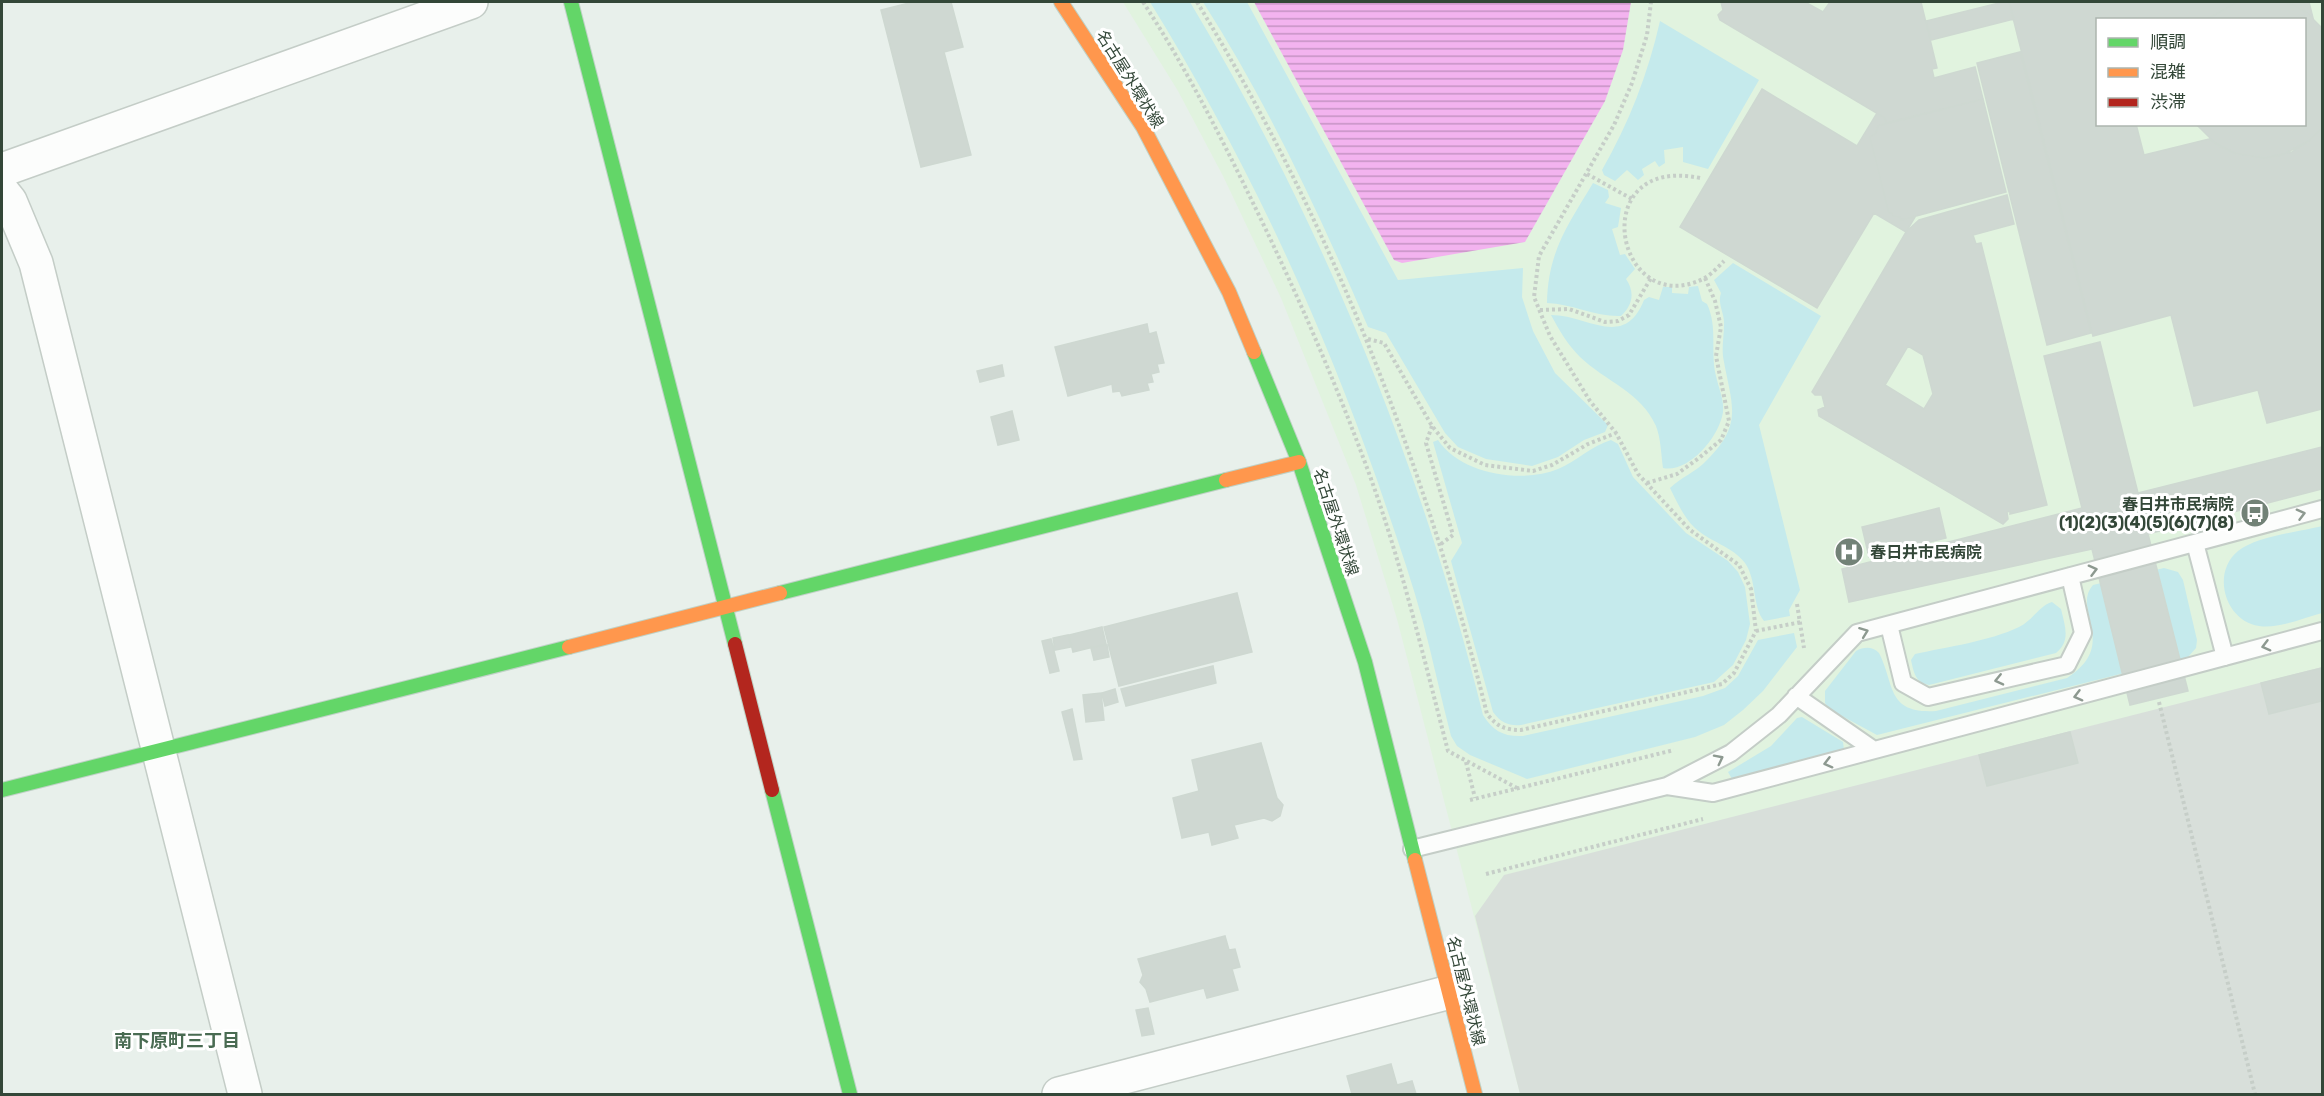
<svg xmlns="http://www.w3.org/2000/svg" width="2324" height="1096" viewBox="0 0 2324 1096" font-family="Rubik,'Noto Sans JP',sans-serif">
  <defs>
    <pattern id="water-rules" width="6" height="5" patternUnits="userSpaceOnUse" patternTransform="scale(1.5)"><rect width="6" height="5" fill="#f3b3ef"/><path d="M0 2.5h6" fill="none" stroke="#c593c3"/></pattern>
  </defs>
  <rect width="100%" height="100%" fill="#e8f0eb"/>
  <!-- medical -->
  <path fill="#e1f3df" fill-rule="evenodd" d="M1123,2H2322V1094H1520L1397,619L1356,485L1281,298L1223,176L1178,91ZM2098,20H2304V124H2098Z"/>
  <!-- green -->
  <path fill="#c5eaec" d="M1150,2H1190C1323,224 1421,463 1483,715C1493,731 1504,737 1523,736L1703,696L1725,688L1738,676L1758,640L1794,633L1797,647L1763,691L1743,710L1724,725L1695,737L1527,779L1470,755L1457,746L1451,736C1441,698 1433,660 1423,622C1410,574 1393,527 1377,480C1318,312 1243,153 1150,2Z
    M1203,2H1247L1398,280L1523,268L1522,297L1533,331L1555,373L1608,425L1605,432L1584,440L1558,457L1532,466L1486,459L1458,447L1445,433L1386,333L1368,327C1320,215 1268,104 1203,2Z
    M1660,21L1759,80L1708,169L1683,162V147L1664,150L1665,163L1659,167L1655,161L1642,169L1644,175L1638,180L1627,170L1615,181L1604,175L1602,170C1629,123 1648,74 1660,21Z
    M1593,183L1608,190L1609,197L1605,203L1621,208L1618,227L1612,229L1620,255L1625,254L1635,269L1626,279C1635,292 1633,305 1621,316C1596,317 1573,304 1547,303C1548,251 1568,225 1593,183Z
    M1733,263L1821,316L1759,425L1800,590L1789,610L1790,616L1764,621C1752,606 1757,580 1745,563C1732,546 1710,542 1695,528C1684,518 1677,502 1670,488C1681,477 1696,472 1707,460C1743,424 1732,406 1724,362C1721,349 1724,338 1724,325C1725,314 1717,304 1721,293L1714,280Z
    M1698,286L1702,301L1707,304C1718,327 1710,351 1716,376C1719,390 1726,403 1722,417C1716,440 1688,473 1663,468C1661,454 1661,439 1656,426C1641,392 1605,381 1580,357C1568,345 1559,330 1551,315C1588,315 1624,350 1644,300L1649,297L1659,300L1663,287H1672V293L1688,294L1689,287Z
    M1438,440C1460,474 1522,484 1558,469C1577,461 1591,446 1611,440L1618,444L1633,477L1686,533L1728,561L1738,572L1745,587L1750,624L1746,640L1733,665L1714,682L1521,725C1509,726 1501,723 1493,712L1451,561L1462,543L1433,442Z
    M2322,526V613C2303,618 2279,629 2259,626C2225,621 2211,573 2238,551C2257,536 2299,532 2322,526Z
    M2164,568L2178,572L2183,580L2197,640L2196,648L2188,657L1877,735L1829,709L1825,703V691L1856,651C1864,647 1872,646 1879,653C1895,684 1886,714 1936,711L2067,678C2120,644 2071,610 2093,585Z
    M2052,602L2061,609C2065,626 2071,641 2056,653L1929,685C1915,682 1914,673 1911,660L1915,654C1947,647 1990,641 2019,627C2032,621 2040,605 2052,602Z
    M1802,717L1843,742L1844,750L1732,779L1728,772L1771,746L1797,718Z"/>
  <!-- parking -->
  <path fill="#d8dfda" d="M2322,667V1094H1520L1475,916L1504,875Z"/>
  <!-- water -->
  <path fill="url(#water-rules)" d="M1254,2H1631L1623,50L1605,101L1525,242L1402,263L1394,260Z"/>
  <!-- building -->
  <path fill="#cfd8d2" stroke="#ced8d1" stroke-width="1.5" fill-rule="evenodd" d="M913,2H951L963,47L944,52L971,155L921,167L881,10Z
    M1721,2H1805L1823,12L1830,2H1921L1937,68L1932,69L1934,78L1975,67L1983,99L1886,123L1885,118L1720,20L1718,15L1723,10Z
    M2003,2H2009L2014,19L1931,40L1926,21Z
    M2009,2H2237L2206,20H2098V124H2136L2144,155L2209,139L2234,153L2264,158L2292,152L2309,141L2322,128V409L2267,423L2258,390L2194,406L2171,315L2093,336Z
    M2237,2H2287L2305,11L2322,28V128L2309,141L2282,155L2264,158L2234,153L2217,145L2196,124H2304V20H2206Z
    M2284,2H2309L2313,18L2296,6Z
    M2020,52L2091,333L2047,345L1977,63Z
    M1762,89L1857,146L1877,113L1885,118L1886,123L1878,126L1876,133L1870,137L1889,213H1892L1893,216L1900,217L1901,220L1915,217L1906,232L1874,213L1817,308L1680,227Z
    M1983,99L2006,192L1901,220L1900,217L1893,216L1892,213H1889L1870,137L1876,133L1878,126Z
    M2007,195L2014,224L1973,235L1976,244L1981,243L2047,505L2010,514V511L2007,512L2008,519L2003,524L1819,416L1818,410L1825,407L1822,395H1815L1812,392L1906,232L1919,220ZM1908,346L1923,355L1933,394L1924,409L1885,385Z
    M1147,324L1149,334L1156,332L1164,363L1157,364L1159,372L1151,374L1153,382L1147,383L1149,390L1122,396L1120,391L1113,392L1112,384L1068,396L1055,347Z
    M2100,342L2138,493L2322,447V489L2148,534L2188,691L2130,705L2092,549L1849,602L1842,569L2082,508L2044,356Z
    M1002,365L1004,376L980,382L977,371Z
    M1012,411L1019,440L998,445L991,417Z
    M1939,508L1946,538L1869,557L1862,527Z
    M1237,593L1252,652L1119,686L1104,627Z
    M1102,627L1106,644L1073,652L1069,635Z
    M1068,635L1071,647L1055,650L1053,638Z
    M1051,639L1059,671L1050,673L1042,641Z
    M1107,645L1109,657L1094,660L1091,648Z
    M1213,666L1216,683L1126,706L1121,689Z
    M2322,668V701L2269,714L2261,683Z
    M1115,689L1118,702L1105,706L1102,693Z
    M1101,693L1104,720L1086,722L1083,695Z
    M1072,709L1082,759L1074,760L1062,712Z
    M2070,732L2078,763L1987,786L1979,755Z
    M1261,743L1277,798L1283,805L1280,816L1272,821L1264,818L1234,825L1238,838L1212,845L1209,832L1182,838L1173,798L1199,791L1192,760Z
    M1225,936L1229,950L1235,949L1240,967L1232,969L1238,990L1207,998L1204,988L1150,1002L1146,989L1140,982L1143,975L1138,959Z
    M1148,1008L1154,1034L1142,1036L1136,1010Z
    M1391,1064L1397,1085L1412,1081L1416,1094H1352L1347,1076Z"/>
  <g fill="none" stroke-linecap="round" stroke-linejoin="round">
    <!-- lane casing -->
    <g stroke="#c4cdc7" stroke-width="20">
      <path id="lane" d="M2195,543L2225,657
        M1889,625L1903,683L1928,697L2067,665L2083,633L2070,576
        M1796,696L1874,750
        M1667,786L1713,793L2322,631
        M1412,849L1667,786L1731,753L1779,715L1857,633L2322,509"/>
    </g>
    <!-- street casing -->
    <g stroke="#c4cdc7" stroke-width="36">
      <path id="street" d="M2,170L471,2
        M2,191L10,201L36,263L245,1094
        M1059,1094L1450,992"/>
    </g>
    <!-- fast casing -->
    <g stroke="#bfd1c6" stroke-width="16">
      <path id="fast" d="M571,2L735,644
        M1254,352L1299,462L1365,662L1415,860
        M780,593L1226,480
        M2,790L569,647
        M772,790L850,1094"/>
    </g>
    <!-- slow casing -->
    <g stroke="#bfd1c6" stroke-width="16">
      <path id="slow" d="M1061,2L1143,127L1229,292L1254,352
        M1226,480L1299,462
        M569,647L780,593
        M1415,860L1475,1094"/>
    </g>
    <!-- jam casing -->
    <g stroke="#bfd1c6" stroke-width="16">
      <path id="jam" d="M735,644L772,790"/>
    </g>
    <!-- path -->
    <path stroke="#c6cec8" stroke-width="4" stroke-dasharray="3 3" stroke-linecap="butt" d="M1143,2C1185,66 1220,135 1254,205C1297,293 1336,383 1370,476C1402,565 1424,659 1448,751L1517,788
      M1197,2C1331,222 1425,464 1487,714C1497,726 1504,730 1521,730L1722,684L1734,673L1756,631L1751,589L1739,565L1690,530L1638,474L1616,433L1590,401L1550,336L1534,297L1539,256L1614,125L1632,83L1647,35L1651,2
      M1587,174L1632,199
      M1700,178C1584,154 1615,321 1703,279C1711,275 1718,267 1724,261
      M1540,310L1569,309L1605,322L1618,321L1629,315L1651,278
      M1368,339L1384,343L1432,426L1450,448L1485,465L1533,471L1552,465L1588,444L1616,433
      M1432,426L1426,443L1453,535L1441,544
      M1647,483L1677,474L1699,458L1721,440L1729,421L1716,356L1721,327L1715,301L1705,278
      M1797,604L1804,648
      M1756,631L1801,622
      M2159,702L2255,1094
      M1466,762L1475,798
      M1470,800L1674,750
      M1486,874L1703,819"/>
    <!-- lane -->
    <use href="#lane" stroke="#fcfdfc" stroke-width="16"/>
    <!-- street -->
    <use href="#street" stroke="#fcfdfc" stroke-width="33"/>
    <!-- fast -->
    <use href="#fast" stroke="#63d668" stroke-width="14"/>
    <!-- slow -->
    <use href="#slow" stroke="#ff974d" stroke-width="14"/>
    <!-- jam -->
    <use href="#jam" stroke="#b3261e" stroke-width="14"/>
  </g>
  <!-- one-way arrows -->
  <defs><path id="oneway-chevron" d="M-2-3.5L2.5 0L-2 3.5" fill="none" stroke-width="1.6" stroke-linecap="round" stroke-linejoin="round" transform="scale(1.5)"/></defs>
  <g stroke="#8d9990">
    <use href="#oneway-chevron" transform="translate(2301 514) rotate(-15)"/>
    <use href="#oneway-chevron" transform="translate(2093 570) rotate(-15)"/>
    <use href="#oneway-chevron" transform="translate(1864 632) rotate(-21)"/>
    <use href="#oneway-chevron" transform="translate(2266 646) rotate(165)"/>
    <use href="#oneway-chevron" transform="translate(1999 680) rotate(167)"/>
    <use href="#oneway-chevron" transform="translate(2078 696) rotate(165)"/>
    <use href="#oneway-chevron" transform="translate(1719 759) rotate(-27)"/>
    <use href="#oneway-chevron" transform="translate(1828 763) rotate(165)"/>
  </g>
  <!-- icons -->
  <defs>
    <g id="bus-disc" transform="scale(1.5)"><circle r="9.5" fill="#728277" stroke="#fff"/><path d="M-5-6H5V4H4V6H2V4H-2V6H-4V4H-5ZM-3.5-4V0h7V-4ZM-3.5 1.2v1.5H-2V1.2ZM2 1.2v1.5H3.5V1.2Z" fill="#fff"/></g>
    <g id="hospital-disc" transform="scale(1.5)"><circle r="9.5" fill="#728277" stroke="#fff"/><path d="M-5-5h3v3.5h4V-5h3V5h-3V1.5h-4V5h-3Z" fill="#fff"/></g>
  </defs>
  <g fill-rule="evenodd">
    <use href="#bus-disc" x="2255" y="513"/>
    <use href="#hospital-disc" x="1849" y="552"/>
  </g>
  <g text-anchor="middle" dominant-baseline="central" stroke-width="6" stroke-linejoin="round" paint-order="stroke">
    <!-- street labels -->
    <g font-size="16" fill="#334738" stroke="#fff">
      <text transform="translate(1130 79) rotate(58)">名古屋外環状線</text>
      <text transform="translate(1336 522) rotate(72)">名古屋外環状線</text>
      <text transform="translate(1466 991) rotate(76)">名古屋外環状線</text>
    </g>
    <!-- poi labels -->
    <g font-size="16" font-weight="bold" fill="#334738" stroke="#fff" text-anchor="end">
      <text x="2234" y="504">春日井市民病院<tspan x="2234" dy="18">(1)(2)(3)(4)(5)(6)(7)(8)</tspan></text>
      <text x="1870" y="552" text-anchor="start">春日井市民病院</text>
    </g>
    <!-- neighbourhood labels -->
    <g font-size="18" font-weight="bold" fill="#496b52" stroke="#fff">
      <text x="177" y="1041">南下原町三丁目</text>
    </g>
  </g>
  <!-- border -->
  <rect width="2324" height="1096" fill="none" stroke="#334738" stroke-width="6"/>
  <!-- legend -->
  <rect x="2096" y="18" width="210" height="108" fill="#ffffff" stroke="#adb5af" stroke-width="1.5"/>
  <rect x="2108" y="38" width="30" height="9" fill="#63d668" stroke="#adb5af" stroke-width="1.5"/>
  <text x="2150" y="48" font-size="18" fill="#334738">順調</text>
  <rect x="2108" y="68" width="30" height="9" fill="#ff974d" stroke="#adb5af" stroke-width="1.5"/>
  <text x="2150" y="78" font-size="18" fill="#334738">混雑</text>
  <rect x="2108" y="98" width="30" height="9" fill="#b3261e" stroke="#adb5af" stroke-width="1.5"/>
  <text x="2150" y="108" font-size="18" fill="#334738">渋滞</text>
</svg>
